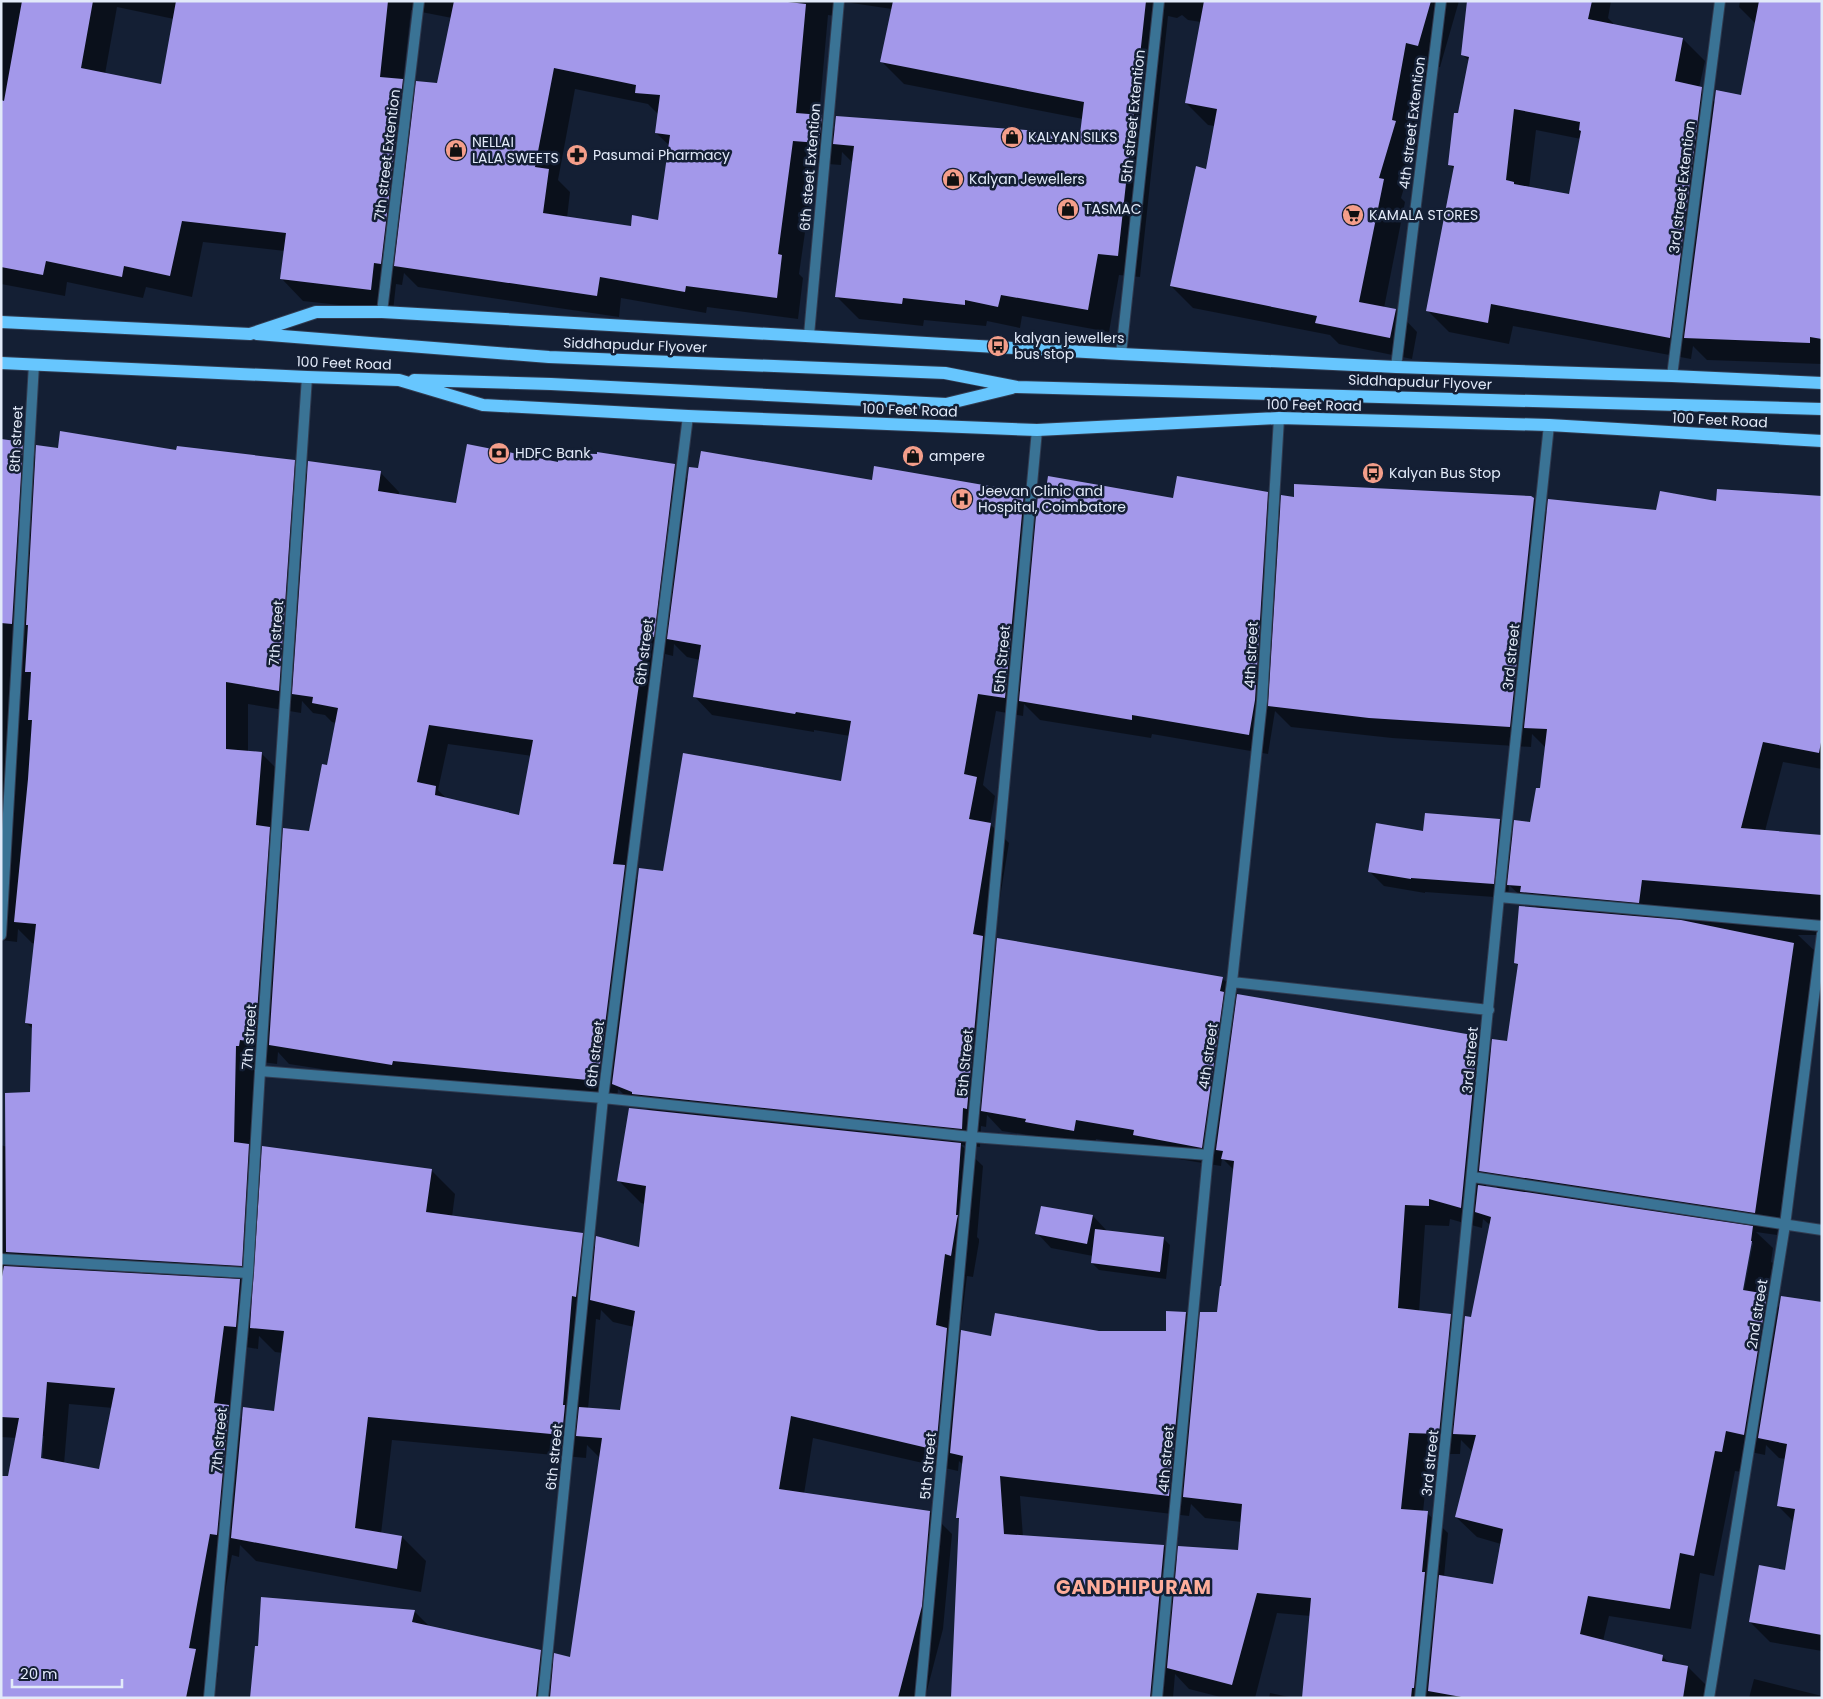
<svg xmlns="http://www.w3.org/2000/svg" width="1823" height="1699" viewBox="0 0 1823 1699" font-family="Poppins,sans-serif">
  <rect width="100%" height="100%" fill="#141f34"/>
  <!-- shadow -->
  <path fill="#0007" fill-rule="evenodd" d="M1,1H836L835,16L828,15L819,116H821L836,130L1081,135L1083,119L904,84L882,62L892,9L838,1H1459L1440,67L1428,64L1414,140L1417,144L1401,198L1405,202L1384,308L1396,310L1417,332L1412,359L1339,344L1330,335L1193,308L1171,286L1207,170L1215,126L1208,125L1186,103L1201,22L1188,20L1182,15L1177,18L1168,16L1140,277L1119,275L1109,332L1022,316L1020,328L987,321L986,326L924,320L923,326L859,319L837,297L853,163L842,152L841,165L815,163L799,274L803,278L798,319L707,307L706,313L621,298L619,317L418,287L404,273L402,285L396,284L393,311L303,301L282,279L285,251L203,242L192,297L146,287L143,298L67,282L65,296L1,284ZM117,7L174,19L162,85L105,74ZM411,10L452,18L438,85L416,95L403,81ZM575,89L648,104L659,115L656,133L670,146L659,221L632,227L567,218L570,192L558,180Z
    M1468,1H1611L1608,18L1613,23V25L1683,39L1705,61L1699,88L1715,102L1742,96L1756,24L1739,7L1740,1H1822V364L1707,360L1693,346L1691,359L1513,326L1509,344L1449,332L1428,311L1455,170L1450,165L1470,62L1462,54ZM1536,130L1581,139L1570,195L1529,188Z
    M1,440L22,444L37,458L59,450L177,452L294,461L308,475L380,472L399,492V495L457,504L559,463L674,466L688,479L873,482L1024,493L1038,507L1046,497L1174,499L1267,493L1282,508L1295,498L1534,499L1548,513L1658,512L1717,502L1822,497V769L1783,762L1765,831L1822,836V935H1798L1818,954L1777,1235L1756,1232L1773,1248L1771,1262L1773,1263L1766,1295L1780,1308L1822,1303V1651L1770,1642L1750,1622L1786,1571L1794,1522L1778,1506L1786,1459L1779,1458L1766,1445L1765,1455L1746,1451L1742,1472L1735,1471L1714,1576L1700,1573L1691,1629L1609,1616L1603,1641L1662,1656L1670,1664L1688,1667L1709,1688L1707,1698H1303L1311,1616L1277,1613L1255,1698H1224L1189,1689L1175,1674L1173,1698H953L960,1520L957,1517L963,1465L959,1461L958,1471L813,1438L804,1494L930,1512L952,1534L943,1629L925,1698H251L414,1611L430,1627L540,1651L554,1665L571,1658L600,1458L587,1445L586,1458L392,1440L381,1534L402,1537L426,1561L421,1592L256,1561L240,1545L239,1557L232,1555L211,1666L218,1673L213,1698H1L9,1478L17,1438L1,1437V1145L7,1147L31,1094L33,1029L26,1023L35,944L32,943L18,929L17,942L1,940ZM674,644L687,657L700,660L694,696L712,715L814,732V730L850,736L842,783L664,873L638,880L633,876L665,654L673,656ZM302,701L313,713L325,715L332,722L336,723L328,766L310,832L284,842L279,837L284,776L262,754L248,752V704L301,713ZM1024,704L1040,720L1151,738L1152,734L1268,754L1275,711L1291,727L1392,738L1531,747L1532,734L1545,747L1542,790L1531,823L1514,835L1500,820L1424,833L1369,871L1384,886L1425,893V892L1508,898L1509,885L1529,904L1534,905L1538,909L1516,963L1518,966L1508,1043L1492,1052L1478,1037L1240,996L1222,978L997,951L992,946L1009,843L990,824L995,796L983,785L996,711L1023,716ZM448,744L532,756L520,816L447,799L438,790ZM278,1052L289,1064L412,1083L617,1100L618,1089L632,1102L652,1111L619,1181L641,1203L645,1204L640,1248H596L582,1234L452,1217L455,1194L431,1170L263,1160L256,1154L262,1062L277,1064ZM987,1115L1002,1131L1042,1137L1094,1150L1096,1139L1147,1148L1154,1155L1221,1166L1222,1158L1234,1170L1222,1288L1218,1314L1200,1327L1186,1313L1167,1333L1099,1332L992,1337L960,1331L967,1276L973,1277L979,1242V1239L977,1237L983,1166L961,1145L980,1147L981,1126L986,1127ZM1487,1177L1499,1189L1486,1187ZM1450,1219L1482,1228L1483,1219L1491,1226L1472,1318L1464,1330L1450,1315L1419,1312L1425,1225L1449,1226ZM1751,1243H1753L1743,1296H1740ZM246,1286L254,1287L253,1294ZM601,1310L613,1322L634,1327L621,1412L588,1409L596,1319L600,1320ZM960,1332H962L961,1343L959,1341ZM259,1336L275,1352L283,1353L275,1413L243,1420L237,1415L246,1347L258,1349ZM69,1404L113,1408L100,1471L64,1464ZM42,1436H44L42,1464H39ZM1461,1440L1473,1452L1456,1517L1477,1537L1501,1544L1494,1586L1444,1577L1448,1533L1427,1513L1423,1512L1429,1454H1460ZM1020,1496L1189,1516L1191,1504L1205,1518L1242,1522L1239,1551L1178,1560L1164,1546L1023,1537Z
    M1093,1216L1108,1232L1163,1238L1170,1245L1166,1279L1099,1270L1092,1263L1093,1256L1051,1248L1037,1233Z
    M1754,1679L1822,1696V1698H1749Z
    M1270,1693L1294,1698H1269Z"/>
  <!-- building -->
  <path fill="#a398ea" fill-rule="evenodd" d="M22,1H93L81,68L161,84L176,1H388L380,77L403,79L381,264L374,263L371,290L280,279L286,233L182,221L170,276L124,266L122,277L46,261L43,275L1,267V100L4,101Z
    M454,1H779L806,4L796,113L822,115L819,143L793,141L778,254L782,255L777,298L686,286L685,292L600,277L597,296L394,266L416,81L437,83ZM554,68L636,85L635,93L660,95L655,133L670,135L658,220L632,215L631,226L543,213L549,169L535,167Z
    M893,1H1146L1118,256L1098,254L1088,310L1001,295L998,307L965,300V305L903,298L902,304L835,297L854,146L833,144L836,116L1080,134L1084,102L880,62Z
    M1204,1H1431L1418,46L1406,43L1392,120L1396,121L1379,178L1384,179L1359,302L1396,309L1390,338L1315,323L1317,316L1170,286L1196,166L1206,169L1217,109L1185,103Z
    M1467,1H1592L1588,19L1683,38L1675,81L1702,87L1670,338L1491,304L1488,323L1426,311L1454,166L1448,165L1454,113H1458L1469,57L1461,55ZM1514,109L1580,122L1579,130L1581,131L1569,194L1514,184V182L1506,180Z
    M1759,1H1822V339L1810,337V343L1684,338L1716,90L1741,95Z
    M60,431L176,450L177,446L295,460L279,691L226,682V749L262,752L256,825L270,827L255,1042L240,1040L239,1046H236L234,1142L249,1144L242,1266L6,1252L5,1093L30,1092L32,1024L25,1023L36,924L14,922L28,779L32,720H28L31,672H25L28,625H26L36,445L58,448Z
    M1,439L23,442L12,624L1,623Z
    M467,444L558,462V453L597,454V452L675,464L654,637L646,636L613,864L625,865L598,1081L393,1061L392,1065L269,1045L283,828L309,831L322,764L327,765L338,708L312,703L313,697L292,694L308,461L381,471L378,491L456,503ZM429,725L533,740L519,815L435,795L436,786L417,782Z
    M701,451L872,480L874,466L1024,492L1005,698L978,694L964,774L977,777L969,819L991,823L973,934L983,936L967,1109L963,1108L962,1129L632,1094V1092L612,1084L639,868L663,871L683,753L841,781L851,721L796,712L795,714L693,697L701,645L667,639L689,467L698,468Z
    M1048,476L1173,498L1177,476L1268,492L1255,700L1249,735L1132,715V720L1019,701L1038,494L1045,496Z
    M1294,484L1531,496L1534,498L1510,727L1369,718L1268,706L1281,495L1294,497Z
    M1717,489L1822,496V737L1819,753L1763,742L1741,828L1822,835V895L1642,880L1639,903L1520,892L1521,886L1507,885L1514,820L1530,822L1536,788H1540L1547,729L1524,728L1548,499L1656,510L1660,491L1716,501Z
    M1425,813L1500,819L1494,884L1411,878V879L1368,872L1376,823L1423,831Z
    M1519,906L1681,920L1794,943L1755,1213L1479,1171L1492,1039L1507,1041L1518,964L1514,963Z
    M997,938L1223,977L1220,991L1224,992L1202,1148L1133,1135L1134,1130L1076,1120L1074,1131L1025,1122L1026,1119L981,1111Z
    M1237,994L1478,1036L1461,1208L1429,1199V1206L1405,1205L1398,1308L1451,1314L1439,1434L1409,1433L1401,1509L1428,1511L1422,1572H1425L1414,1688H1412L1411,1698H1302L1311,1598L1257,1593L1232,1685L1167,1668L1178,1546L1238,1550L1242,1504L1183,1497L1200,1312H1217L1220,1286H1221L1234,1161L1221,1159L1223,1151L1216,1150Z
    M629,1108L961,1143L956,1215H958L957,1219L951,1256L945,1254L936,1325L947,1328L936,1450L791,1416L779,1489L930,1511L922,1606L898,1698H550L554,1653L570,1657L602,1438L576,1436L579,1407L620,1410L635,1311L590,1300L596,1236L639,1247L646,1186L617,1181Z
    M262,1146L432,1169L426,1212L583,1233L576,1297L572,1296L563,1405H565L562,1435L368,1417L355,1528L402,1536L397,1569L231,1538L243,1407L274,1411L284,1331L250,1328Z
    M1478,1185L1753,1226L1751,1241H1752L1743,1290L1767,1294L1744,1435L1726,1431L1722,1452L1715,1451L1694,1556L1680,1553L1670,1609L1588,1596L1580,1634L1663,1655L1662,1661L1688,1666L1683,1698H1467L1428,1691L1439,1575L1493,1584L1503,1529L1455,1517L1476,1435L1453,1434L1465,1316L1471,1317L1491,1217L1475,1212Z
    M1041,1206L1093,1215L1087,1244L1035,1234Z
    M1095,1229L1164,1237L1160,1272L1091,1263Z
    M4,1266L240,1279L236,1327L224,1326L214,1403L229,1405L217,1535L210,1534L189,1648L196,1649L186,1698H1V1476H8L19,1418L1,1417V1282ZM47,1382L115,1388L99,1469L41,1458Z
    M1781,1296L1822,1302V1635L1749,1622L1759,1565L1785,1570L1795,1509L1777,1506L1787,1444L1758,1438Z
    M1166,1311L1186,1312L1169,1496L1000,1476L1004,1534L1164,1545L1150,1698H951L959,1518H956L963,1456L950,1453L961,1330L991,1336L995,1313L1099,1331H1166Z
    M261,1597L415,1610L412,1622L541,1650L536,1698H250L255,1646H258Z"/>
  <g fill="none" stroke-linecap="round" stroke-linejoin="round">
    <!-- minor casing -->
    <g stroke="#313b50" stroke-width="12">
      <path id="minor" d="M809,335L839,1
        M1121,354L1159,1
        M1396,367L1441,1
        M1672,376L1720,1
        M1499,897L1822,926
        M1,935L34,364
        M1232,982L1489,1010
        M260,1071L603,1098L972,1137L1208,1155
        M1473,1177L1822,1230
        M1,1259L248,1273
        M209,1698L248,1273L260,1071L307,377
        M543,1698L603,1098L688,416
        M920,1698L1037,430
        M1157,1698L1208,1155L1232,982L1262,701L1279,418
        M1420,1698L1499,897L1549,425
        M1709,1698L1785,1225L1822,934"/>
    </g>
    <!-- tertiary casing -->
    <g stroke="#313b50" stroke-width="12">
      <path id="tertiary" d="M382,312L419,1"/>
    </g>
    <!-- primary casing -->
    <g stroke="#313b50" stroke-width="14">
      <path id="primary" d="M1,322L250,334L316,312H382L1121,354L1396,367L1672,376L1822,383
        M257,334L549,357L945,373L1017,387L1822,409
        M1,363L307,377L399,380L483,405L688,416L1037,430L1279,418L1549,425L1822,441
        M414,380L551,384L946,404L1012,388"/>
    </g>
    <!-- minor -->
    <use href="#minor" stroke="#3a7395" stroke-width="10"/>
    <!-- tertiary -->
    <use href="#tertiary" stroke="#3a7395" stroke-width="10"/>
    <!-- primary -->
    <use href="#primary" stroke="#67c6fe" stroke-width="12"/>
  </g>
  <!-- icons -->
  <defs>
    <g id="shop-disc" transform="scale(1.125)"><circle r="9.5" fill="#f49e8a" stroke="#141f34"/><path d="M-5-2.5h2.3a2.7 3.5 0 0 1 5.4 0H5L5.5 6h-11ZM-1.5-2.5h3a1.5 2.3 0 0 0-3 0Z" fill="#111"/></g>
    <g id="pharmacy-disc" transform="scale(1.125)"><circle r="9.5" fill="#f49e8a" stroke="#141f34"/><path d="M-2-6h4v4h4v4h-4v4h-4v-4h-4v-4h4Z" fill="#111"/></g>
    <g id="supermarket-disc" transform="scale(1.125)"><circle r="9.5" fill="#f49e8a" stroke="#141f34"/><path d="M-6-5.5h2.5l.6 2H6L4.5 2H-2.5L-4.4-4H-6ZM-1.5 3.2a1.3 1.3 0 1 0 .1 0ZM3 3.2a1.3 1.3 0 1 0 .1 0Z" fill="#111"/></g>
    <g id="bus-disc" transform="scale(1.125)"><circle r="9.5" fill="#f49e8a" stroke="#141f34"/><path d="M-5-6H5V4H4V6H2V4H-2V6H-4V4H-5ZM-3.5-4V0h7V-4ZM-3.5 1.2v1.5H-2V1.2ZM2 1.2v1.5H3.5V1.2Z" fill="#111"/></g>
    <g id="bank-disc" transform="scale(1.125)"><circle r="9.5" fill="#f49e8a" stroke="#141f34"/><path d="M-6-4H6V4H-6ZM0-2.3a2.3 2.3 0 1 0 0 4.6a2.3 2.3 0 1 0 0-4.6Z" fill="#111"/></g>
    <g id="hospital-disc" transform="scale(1.125)"><circle r="9.5" fill="#f49e8a" stroke="#141f34"/><path d="M-5-5h3v3.5h4V-5h3V5h-3V1.5h-4V5h-3Z" fill="#111"/></g>
  </defs>
  <g fill-rule="evenodd">
    <use href="#shop-disc" x="1012" y="137"/>
    <use href="#shop-disc" x="456" y="150"/>
    <use href="#pharmacy-disc" x="577" y="155"/>
    <use href="#shop-disc" x="953" y="179"/>
    <use href="#shop-disc" x="1068" y="209"/>
    <use href="#supermarket-disc" x="1353" y="215"/>
    <use href="#bus-disc" x="998" y="346"/>
    <use href="#bank-disc" x="499" y="453"/>
    <use href="#shop-disc" x="913" y="456"/>
    <use href="#bus-disc" x="1373" y="473"/>
    <use href="#hospital-disc" x="962" y="499"/>
  </g>
  <g text-anchor="middle" dominant-baseline="central" stroke-width="5" stroke-linejoin="round" paint-order="stroke">
    <!-- street labels -->
    <g font-size="14" fill="#e2eaf9" stroke="#141f34">
      <text transform="translate(1133 116) rotate(-84)">5th street Extention</text>
      <text transform="translate(1412 123) rotate(-83)">4th street Extention</text>
      <text transform="translate(387 155) rotate(-83)">7th street Extention</text>
      <text transform="translate(810 167) rotate(-85)">6th steet Extention</text>
      <text transform="translate(1682 187) rotate(-83)">3rd street Extention</text>
      <text transform="translate(635 345) rotate(2)">Siddhapudur Flyover</text>
      <text transform="translate(344 363) rotate(2)">100 Feet Road</text>
      <text transform="translate(1420 382) rotate(2)">Siddhapudur Flyover</text>
      <text transform="translate(1314 405) rotate(1)">100 Feet Road</text>
      <text transform="translate(910 410) rotate(2)">100 Feet Road</text>
      <text transform="translate(1720 420) rotate(3)">100 Feet Road</text>
      <text transform="translate(16 439) rotate(-87)">8th street</text>
      <text transform="translate(276 633) rotate(-86)">7th street</text>
      <text transform="translate(644 652) rotate(-83)">6th street</text>
      <text transform="translate(1251 655) rotate(-87)">4th street</text>
      <text transform="translate(1511 657) rotate(-84)">3rd street</text>
      <text transform="translate(1002 659) rotate(-85)">5th Street</text>
      <text transform="translate(249 1037) rotate(-86)">7th street</text>
      <text transform="translate(595 1054) rotate(-83)">6th street</text>
      <text transform="translate(1208 1056) rotate(-82)">4th street</text>
      <text transform="translate(1470 1060) rotate(-85)">3rd street</text>
      <text transform="translate(965 1063) rotate(-85)">5th Street</text>
      <text transform="translate(1757 1314) rotate(-81)">2nd street</text>
      <text transform="translate(219 1440) rotate(-85)">7th street</text>
      <text transform="translate(554 1457) rotate(-84)">6th street</text>
      <text transform="translate(1166 1459) rotate(-85)">4th street</text>
      <text transform="translate(1430 1463) rotate(-84)">3rd street</text>
      <text transform="translate(928 1466) rotate(-85)">5th Street</text>
    </g>
    <!-- poi labels -->
    <g font-size="14" fill="#e2eaf9" stroke="#141f34" text-anchor="start">
      <text x="1028" y="137">KALYAN SILKS</text>
      <text x="472" y="142">NELLAI<tspan x="472" dy="16">LALA SWEETS</tspan></text>
      <text x="593" y="155">Pasumai Pharmacy</text>
      <text x="969" y="179">Kalyan Jewellers</text>
      <text x="1084" y="209">TASMAC</text>
      <text x="1369" y="215">KAMALA STORES</text>
      <text x="1014" y="338">kalyan jewellers<tspan x="1014" dy="16">bus stop</tspan></text>
      <text x="515" y="453">HDFC Bank</text>
      <text x="929" y="456">ampere</text>
      <text x="1389" y="473">Kalyan Bus Stop</text>
      <text x="978" y="491">Jeevan Clinic and<tspan x="978" dy="16">Hospital, Coimbatore</tspan></text>
    </g>
    <!-- district labels -->
    <g font-size="19" font-weight="bold" letter-spacing="1" fill="#fead9b" stroke="#141f34">
      <text x="1134" y="1587">GANDHIPURAM</text>
    </g>
  </g>
  <!-- border -->
  <rect width="1823" height="1699" fill="none" stroke="#e2eaf9" stroke-width="5"/>
  <!-- scale -->
  <path d="M12 1679v8h110v-8" fill="none" stroke="#e2eaf9" stroke-width="2.5"/>
  <text x="20" y="1679" font-size="15" fill="#e2eaf9" stroke="#141f34" stroke-width="4" paint-order="stroke">20 m</text>
</svg>
